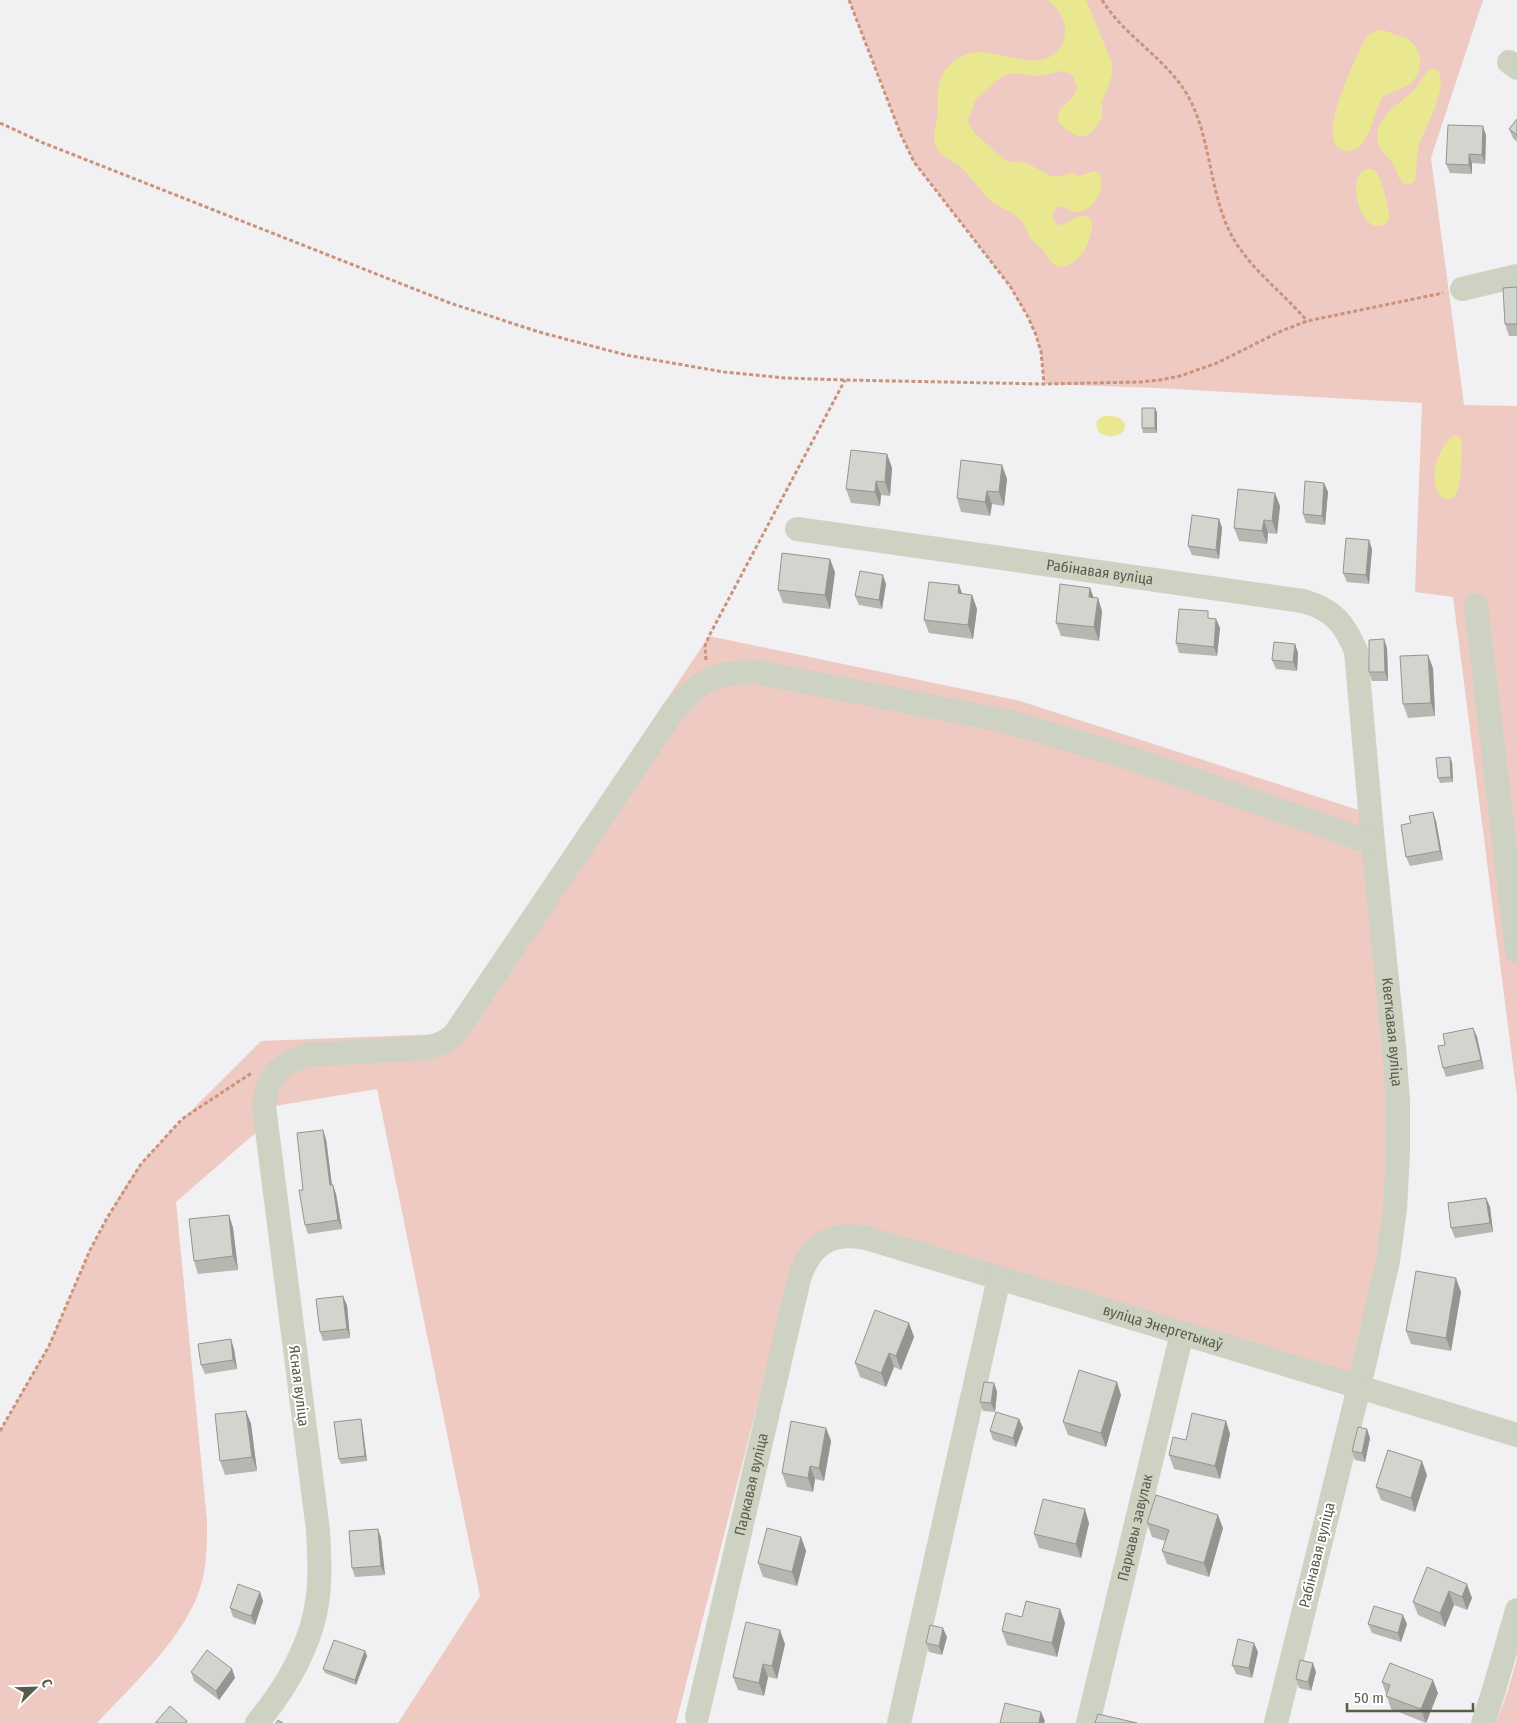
<svg xmlns="http://www.w3.org/2000/svg" width="1517" height="1723" viewBox="0 0 1517 1723" font-family="'Fira Sans Condensed',sans-serif">
  <rect width="100%" height="100%" fill="#f1f1f3"/>
  <!-- green -->
  <path fill="#eecac2" d="M849,0H1483L1431,158L1464,405L1517,406V1096L1453,597L1415,592L1422,403L1157,388L1044,384L1041,352L1036,335L1028,317L1010,286L914,162L901,135Z
    M709,636L1020,701L1371,814L1398,1153L1359,1387L853,1236L790,1277L676,1723H398L480,1596L377,1089L257,1109L259,1130L176,1202L207,1521C207,1541 207,1562 202,1582C188,1635 133,1684 97,1723H0V1431L49,1346L90,1250L124,1188L141,1164L163,1139L261,1041L443,1034Z
    M1517,1658V1723H1496L1508,1690Z"/>
  <!-- water -->
  <path fill="#e9e891" d="M1047,0H1086L1112,63V74L1109,86L1102,101V118L1094,130L1086,136H1077L1064,128L1058,121V117L1060,109L1074,96L1077,87L1073,76L1069,73L1061,71L1040,76L1013,73L1001,77L976,99L968,120L969,125L974,133L1006,161L1027,163L1048,175L1056,177L1071,173L1079,176L1083,175L1094,171L1100,174C1105,187 1095,210 1079,212C1072,213 1067,208 1061,206L1057,207L1052,214L1054,222L1057,225C1070,225 1081,207 1092,221C1093,240 1081,265 1060,267C1050,264 1049,257 1042,249C1039,246 1034,243 1031,239C1027,233 1025,225 1020,219C1012,211 1000,208 991,201C978,190 971,174 958,165C951,160 941,156 937,149C931,139 936,129 937,119C939,104 935,89 943,74C949,62 963,54 976,52C1000,50 1040,74 1059,49C1064,43 1066,35 1065,28C1063,17 1057,6 1047,0Z
    M1378,30C1386,30 1390,33 1397,35C1401,37 1405,37 1408,39C1423,50 1424,68 1413,81C1405,91 1391,89 1382,98C1374,112 1372,134 1360,146C1356,150 1351,151 1346,151C1311,147 1355,61 1362,45C1366,37 1370,33 1378,30Z
    M1432,68C1456,74 1424,130 1419,145C1416,157 1417,169 1415,181L1408,185C1398,183 1398,172 1393,164C1389,157 1380,151 1378,142C1372,120 1400,103 1413,91C1420,84 1424,72 1432,68Z
    M1367,169C1371,169 1374,169 1377,173C1381,179 1390,210 1389,218C1388,223 1383,226 1378,226C1359,227 1346,175 1367,169Z
    M1106,416C1116,416 1128,418 1124,431C1116,438 1107,438 1099,432C1094,423 1096,418 1106,416Z
    M1456,435L1461,439L1462,444C1461,459 1464,494 1449,500C1421,492 1439,440 1456,435Z"/>
  <g fill="none" stroke-linecap="round" stroke-linejoin="round">
    <!-- path -->
    <path stroke="#cb937b" stroke-width="3" stroke-dasharray="4 2.5" stroke-linecap="butt" d="M849,0L901,135L914,162L1010,286L1028,317L1036,335L1041,352L1044,384
      M1102,0C1125,37 1166,58 1188,96C1210,136 1209,184 1227,226C1244,265 1280,289 1307,321
      M0,123L41,142L450,303L539,332L626,355L724,372L785,378L845,380L1044,384L1140,382L1160,380L1180,376L1217,363L1279,332L1307,321L1443,293
      M706,660L705,646L709,636L845,380
      M0,1431L49,1346L90,1250L107,1218L141,1164L182,1119L253,1072"/>
    <!-- minor -->
    <g stroke="#ced2c2" stroke-width="24">
      <path d="M1509,62L1517,68"/>
      <path d="M1462,289L1517,276"/>
      <path id="s1" d="M797,529L1303,601C1334,610 1344,623 1356,651L1373,843L1394,1047L1398,1101V1153L1395,1209L1388,1261L1359,1387L1276,1723"/>
      <path d="M1476,605L1517,951"/>
      <path id="s2" d="M697,1717L799,1279C810,1245 830,1231 866,1238L1182,1333L1517,1435"/>
      <path d="M257,1723C287,1687 313,1642 318,1596C321,1574 319,1552 318,1530L264,1106C267,1075 278,1066 306,1055L424,1048C436,1046 444,1043 454,1035L674,710C698,681 717,671 756,672L1006,721L1133,759L1373,843"/>
      <path d="M899,1723L999,1278"/>
      <path id="s3" d="M1088,1723L1182,1333"/>
      <path d="M1483,1723L1494,1690L1517,1610"/>
    </g>
  </g>
  <!-- wall -->
  <path fill="#b5b7b0" d="M1517,119V142L1513,138L1509,129Z
    M1486,135L1485,164L1472,163V174L1450,173L1446,164Z
    M1517,287V336H1509L1505,324Z
    M1155,408L1157,413V433H1143L1142,428Z
    M887,454L892,468L890,496L881,495L880,506L851,503L846,489Z
    M1002,465L1007,479L1004,506L992,504L990,516L961,512L957,498Z
    M1324,483L1328,492L1325,525L1306,523L1303,514Z
    M1280,506L1277,534L1268,533L1267,544L1239,541L1234,528Z
    M1219,519L1222,528L1219,559L1192,555L1188,546Z
    M1372,549L1369,584L1347,582L1343,573Z
    M835,572L830,609L783,603L778,590Z
    M886,584L882,609L859,605L855,596Z
    M959,585L962,594L972,595L977,609L973,639L929,633L924,620Z
    M1090,588L1093,597L1102,611L1099,641L1061,636L1056,623Z
    M1211,618L1216,619L1220,628L1217,656L1179,653L1176,643Z
    M1384,639L1387,648L1388,681H1372L1369,672Z
    M1295,644L1298,653L1297,671L1276,669L1272,660Z
    M1433,668L1435,716L1408,718L1403,704Z
    M1452,762L1453,782L1440,783L1438,778Z
    M1436,821L1443,860L1410,866L1406,857L1411,823Z
    M1473,1028L1477,1037L1484,1069L1446,1077L1443,1068L1445,1045Z
    M326,1139L332,1185L336,1194L342,1229L308,1234L305,1225L303,1190Z
    M1486,1198L1490,1207L1493,1232L1455,1238L1451,1228Z
    M229,1215L233,1228L238,1270L198,1274L194,1261Z
    M1461,1292L1451,1351L1411,1344L1406,1331Z
    M347,1305L350,1338L323,1341L320,1332Z
    M909,1323L914,1337L901,1370L894,1367L886,1387L860,1377L855,1363Z
    M234,1349L237,1369L205,1374L201,1365Z
    M994,1383L997,1392L995,1412L983,1411L980,1402Z
    M1121,1395L1106,1447L1068,1435L1063,1422Z
    M246,1411L251,1424L257,1471L225,1475L220,1461Z
    M1019,1419L1023,1428L1016,1447L993,1440L990,1431Z
    M1226,1421L1230,1434L1220,1479L1174,1469L1169,1455L1186,1440Z
    M362,1423L367,1461L341,1464L339,1459Z
    M826,1428L831,1441L824,1481L815,1479L813,1492L787,1487L782,1473Z
    M1370,1438L1365,1462L1355,1460L1352,1451Z
    M1427,1475L1415,1512L1381,1500L1376,1487Z
    M1089,1523L1081,1558L1039,1548L1034,1534Z
    M1147,1523L1223,1528L1209,1577L1167,1564L1162,1551L1165,1541L1152,1537Z
    M378,1529L381,1538L385,1575L355,1577L352,1568Z
    M801,1537L806,1551L797,1586L763,1577L758,1563Z
    M1427,1567L1472,1598L1467,1610L1454,1605L1445,1627L1418,1615L1413,1602Z
    M260,1592L263,1601L255,1625L233,1617L230,1608Z
    M1060,1609L1065,1623L1057,1657L1007,1645L1002,1631L1022,1617Z
    M1368,1624H1407L1401,1642L1372,1633Z
    M947,1637L942,1655L929,1652L926,1643Z
    M785,1644L777,1679L768,1677L764,1696L738,1690L733,1677Z
    M365,1651L367,1656L356,1685L325,1673L323,1669Z
    M1258,1652L1252,1678L1236,1674L1232,1665Z
    M232,1669L235,1678L219,1700L194,1681L191,1672Z
    M1316,1672L1311,1691L1299,1688L1296,1679Z
    M1382,1682L1438,1693L1426,1723L1391,1709Z"/>
  <!-- shaded-wall -->
  <path fill="#939590" d="M1483,126L1486,135L1485,164L1482,155Z
    M1469,154L1472,163V174L1469,165Z
    M1155,408L1157,413V433L1155,428Z
    M887,454L892,468L890,496L885,482Z
    M1002,465L1007,479L1004,506L999,492Z
    M876,481L881,495L880,506L875,492Z
    M1324,483L1328,492L1325,525L1322,516Z
    M987,491L992,504L990,516L985,502Z
    M1275,493L1280,506L1277,534L1272,521Z
    M1219,519L1222,528L1219,559L1216,550Z
    M1264,520L1268,533L1267,544L1262,531Z
    M1369,540L1372,549L1369,584L1366,575Z
    M830,559L835,572L830,609L825,595Z
    M883,575L886,584L882,609L879,600Z
    M959,585L964,599L958,593Z
    M1090,588L1095,601L1089,597Z
    M972,595L977,609L973,639L968,625Z
    M1098,598L1102,611L1099,641L1094,627Z
    M1216,619L1220,628L1217,656L1214,647Z
    M1384,639L1387,648L1388,681L1385,672Z
    M1295,644L1298,653L1297,671L1293,662Z
    M1428,655L1433,668L1435,716L1431,703Z
    M1450,757L1452,762L1453,782L1451,777Z
    M1433,812L1436,821L1443,860L1440,851Z
    M1473,1028L1477,1037L1484,1069L1481,1060Z
    M323,1130L326,1139L333,1194L330,1185Z
    M333,1185L336,1194L342,1229L338,1220Z
    M1486,1198L1490,1207L1493,1232L1490,1223Z
    M229,1215L233,1228L238,1270L233,1256Z
    M1456,1278L1461,1292L1451,1351L1446,1338Z
    M343,1296L347,1305L350,1338L347,1329Z
    M909,1323L914,1337L901,1370L896,1356Z
    M231,1339L234,1349L237,1369L233,1360Z
    M889,1353L894,1367L886,1387L881,1373Z
    M1117,1382L1121,1395L1106,1447L1101,1433Z
    M994,1383L997,1392L995,1412L991,1403Z
    M246,1411L251,1424L257,1471L252,1457Z
    M361,1419L362,1423L367,1461L365,1456Z
    M1019,1419L1023,1428L1016,1447L1013,1438Z
    M1226,1421L1230,1434L1220,1479L1215,1466Z
    M826,1428L831,1441L824,1481L819,1468Z
    M1367,1429L1370,1438L1365,1462L1362,1453Z
    M1422,1461L1427,1475L1415,1512L1411,1498Z
    M810,1466L815,1479L813,1492L808,1478Z
    M1085,1509L1089,1523L1081,1558L1076,1544Z
    M1218,1515L1223,1528L1209,1577L1204,1563Z
    M378,1529L381,1538L385,1575L381,1566Z
    M801,1537L806,1551L797,1586L792,1572Z
    M1467,1584L1472,1598L1467,1610L1462,1597Z
    M1449,1591L1454,1605L1445,1627L1440,1613Z
    M260,1592L263,1601L255,1625L251,1616Z
    M1060,1609L1065,1623L1057,1657L1052,1643Z
    M1403,1615L1407,1624L1401,1642L1398,1633Z
    M943,1628L947,1637L942,1655L939,1646Z
    M780,1630L785,1644L777,1679L772,1666Z
    M1254,1643L1258,1652L1252,1678L1249,1668Z
    M365,1651L367,1656L356,1685L355,1680Z
    M1313,1663L1316,1672L1311,1691L1308,1682Z
    M763,1664L768,1677L764,1696L759,1683Z
    M232,1669L235,1678L219,1700L216,1691Z
    M1433,1680L1438,1693L1426,1723L1421,1709Z
    M1041,1712L1045,1721L1044,1723H1039Z"/>
  <!-- building -->
  <path fill="#d2d5cd" stroke="#939590" d="M1517,119V135L1509,129Z
    M1448,125L1483,126L1482,155L1469,154V165L1446,164Z
    M1517,287V324H1505L1503,288Z
    M1142,408H1155V428H1142Z
    M851,450L887,454L885,482L876,481L875,492L846,489Z
    M961,460L1002,465L999,492L987,491L985,502L957,498Z
    M1305,481L1324,483L1322,516L1303,514Z
    M1238,489L1275,493L1272,521L1264,520L1262,531L1234,528Z
    M1192,515L1219,519L1216,550L1188,546Z
    M1346,538L1369,540L1366,575L1343,573Z
    M782,553L830,559L825,595L778,590Z
    M860,571L883,575L879,600L855,596Z
    M929,582L959,585L958,593L972,595L968,625L924,620Z
    M1060,584L1090,588L1089,597L1098,598L1094,627L1056,623Z
    M1179,609L1208,611V618L1216,619L1214,647L1176,643Z
    M1384,639L1385,672H1369V640Z
    M1274,642L1295,644L1293,662L1272,660Z
    M1428,655L1431,703L1403,704L1400,656Z
    M1450,757L1451,777L1438,778L1436,758Z
    M1433,812L1440,851L1406,857L1401,825L1411,823L1409,816Z
    M1473,1028L1481,1060L1443,1068L1438,1046L1445,1045L1443,1034Z
    M323,1130L330,1185H333L338,1220L305,1225L299,1190H303L297,1133Z
    M1486,1198L1490,1223L1451,1228L1448,1203Z
    M229,1215L233,1256L194,1261L189,1219Z
    M1416,1271L1456,1278L1446,1338L1406,1331Z
    M343,1296L347,1329L320,1332L316,1299Z
    M875,1310L909,1323L896,1356L889,1353L881,1373L855,1363Z
    M231,1339L233,1360L201,1365L198,1344Z
    M1079,1370L1117,1382L1101,1433L1063,1422Z
    M984,1382L994,1383L991,1403L980,1402Z
    M246,1411L252,1457L220,1461L215,1414Z
    M996,1412L1019,1419L1013,1438L990,1431Z
    M1192,1413L1226,1421L1215,1466L1169,1455L1173,1437L1186,1440Z
    M361,1419L365,1456L339,1459L334,1422Z
    M791,1421L826,1428L819,1468L810,1466L808,1478L782,1473Z
    M1358,1427L1367,1429L1362,1453L1352,1451Z
    M1388,1450L1422,1461L1411,1498L1376,1487Z
    M1156,1495L1218,1515L1204,1563L1162,1551L1169,1530L1147,1523Z
    M1043,1499L1085,1509L1076,1544L1034,1534Z
    M767,1528L801,1537L792,1572L758,1563Z
    M378,1529L381,1566L352,1568L349,1531Z
    M1427,1567L1467,1584L1462,1597L1449,1591L1440,1613L1413,1602Z
    M238,1584L260,1592L251,1616L230,1608Z
    M1026,1601L1060,1609L1052,1643L1002,1631L1006,1613L1022,1617Z
    M1374,1606L1403,1615L1398,1633L1368,1624Z
    M746,1622L780,1630L772,1666L763,1664L759,1683L733,1677Z
    M930,1625L943,1628L939,1646L926,1643Z
    M1238,1639L1254,1643L1249,1668L1232,1665Z
    M334,1640L365,1651L355,1680L323,1669Z
    M207,1650L232,1669L216,1691L191,1672Z
    M1300,1660L1313,1663L1308,1682L1296,1679Z
    M1390,1663L1433,1680L1421,1709L1386,1696L1390,1685L1382,1682Z
    M1005,1703L1041,1712L1039,1723H1000Z
    M170,1706L187,1721L186,1723H156V1722Z
    M1098,1714L1137,1723H1095Z
    M278,1720L283,1723H276Z"/>
  <g text-anchor="middle" dominant-baseline="central" stroke-width="4" stroke-linejoin="round" paint-order="stroke">
    <!-- street labels -->
    <g font-size="15" fill="#585d49" stroke="#fff">
      <text stroke="none"><textPath href="#s1" startOffset="306">Рабінавая вуліца</textPath></text>
      <text stroke="none"><textPath href="#s1" startOffset="970">Кветкавая вуліца</textPath></text>
      <text stroke="none"><textPath href="#s2" startOffset="848">вуліца Энергетыкаў</textPath></text>
      <text transform="translate(299 1386) rotate(83)">Ясная вуліца</text>
      <text stroke="none"><textPath href="#s2" startOffset="239">Паркавая вуліца</textPath></text>
      <text stroke="none"><textPath href="#s3" startOffset="201">Паркавы завулак</textPath></text>
      <text transform="translate(1317 1555) rotate(-76)">Рабінавая вуліца</text>
    </g>
  </g>
  <!-- north arrow -->
  <g transform="translate(35 1688) rotate(67)" stroke="#ffffff" stroke-width="4" paint-order="stroke">
  <path d="M0-4L9 19L0 12L-9 19Z" fill="#585d49"/>
  <text y="-8" font-size="14" font-weight="bold" text-anchor="middle" fill="#585d49">С</text>
  </g>
  <!-- scale -->
  <path d="M1347 1703v8h126v-8" fill="none" stroke="#585d49" stroke-width="2.5"/>
  <text x="1354" y="1703" font-size="15" fill="#585d49" stroke="#ffffff" stroke-width="4" paint-order="stroke">50 m</text>
</svg>
